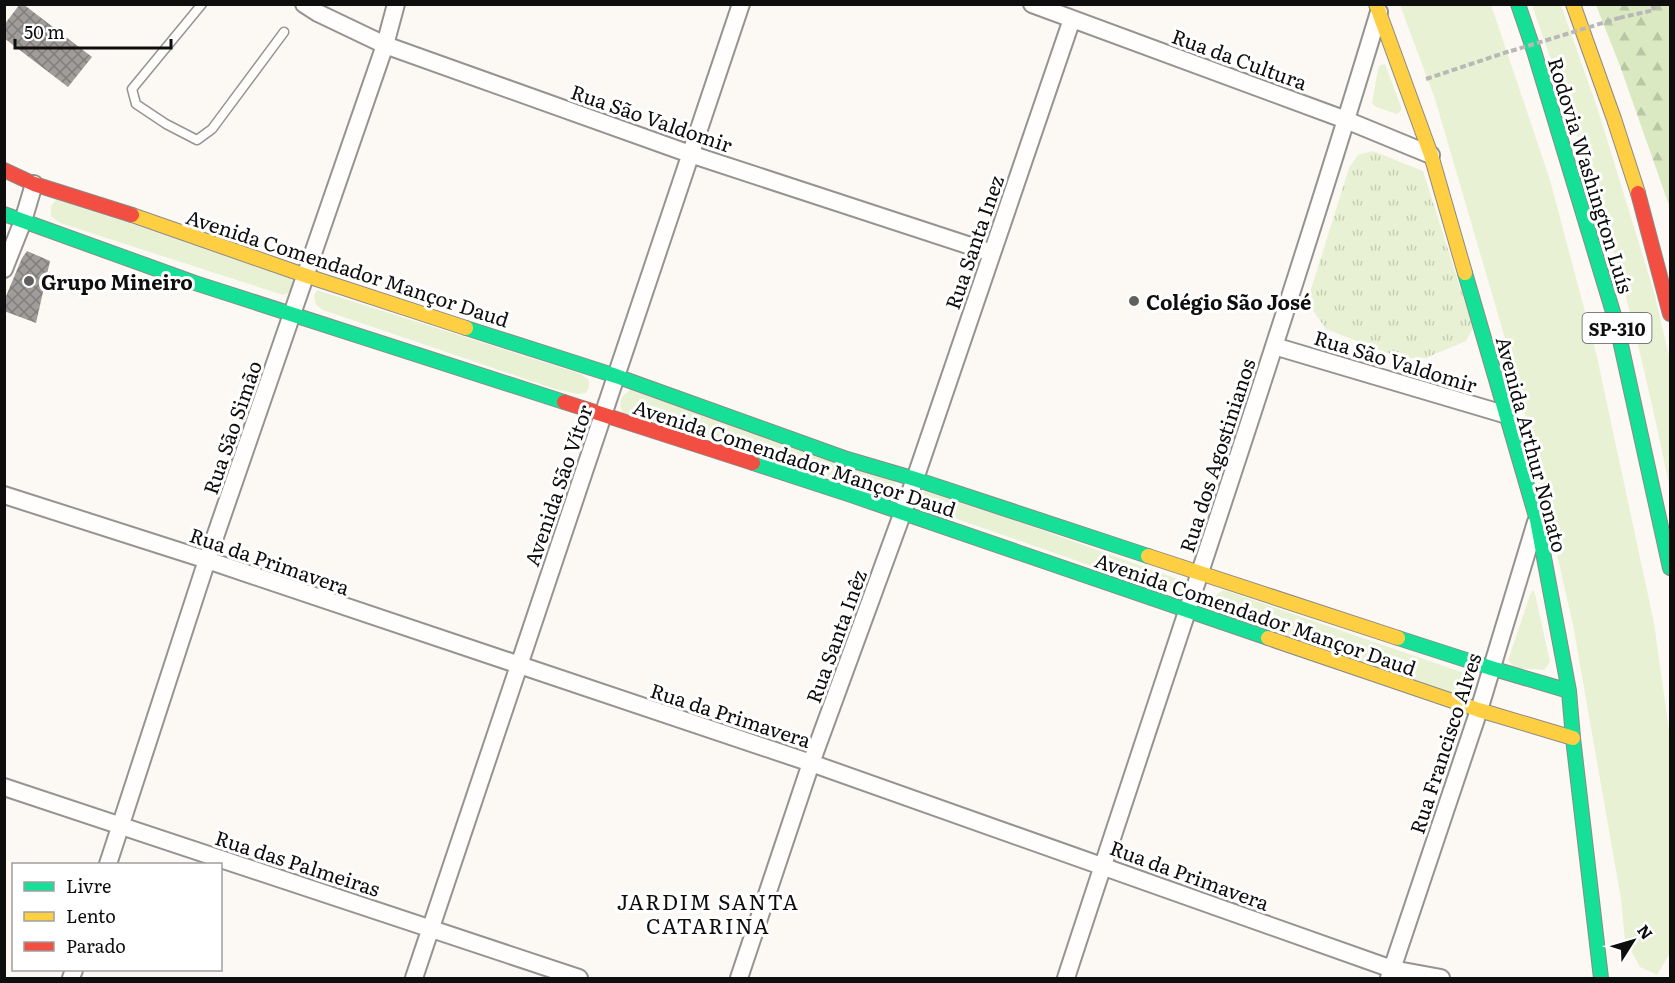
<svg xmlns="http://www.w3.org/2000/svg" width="1675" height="983" viewBox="0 0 1675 983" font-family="Literata,serif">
  <defs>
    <pattern id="forest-firs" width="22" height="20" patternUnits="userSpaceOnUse" patternTransform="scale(1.5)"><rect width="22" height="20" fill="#dae9c1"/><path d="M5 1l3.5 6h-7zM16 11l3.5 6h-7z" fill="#bac7a5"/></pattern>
    <pattern id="park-tufts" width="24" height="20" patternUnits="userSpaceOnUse" patternTransform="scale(1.5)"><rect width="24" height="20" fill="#e8f1d3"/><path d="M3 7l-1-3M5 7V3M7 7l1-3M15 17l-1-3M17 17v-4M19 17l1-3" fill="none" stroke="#c6cdb4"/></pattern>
    <pattern id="building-cross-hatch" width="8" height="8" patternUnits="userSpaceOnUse" patternTransform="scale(1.5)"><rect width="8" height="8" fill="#9f9c99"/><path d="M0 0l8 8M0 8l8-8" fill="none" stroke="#807e7b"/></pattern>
  </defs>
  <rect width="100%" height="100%" fill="#fcf9f4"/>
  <!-- grass -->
  <path fill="#e8f1d3" d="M1400,5H1491L1550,180L1597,357L1654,623L1670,737V953L1657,975L1640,967L1625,940L1621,899L1573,625L1518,383L1435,99Z
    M1532,5H1561L1598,110L1654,292L1670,360V489C1651,397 1630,305 1603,216C1581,145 1556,75 1532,5Z
    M1385,64L1401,107V111L1397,114L1376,107L1372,103L1378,69L1380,65Z
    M56,200L287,273L296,286L292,292L283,295L60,223L51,216V206Z
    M317,290L581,374L589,380V387L586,393L577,394L555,389L323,310L316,305L314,296Z
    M630,390L894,481L898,490L893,497L622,412C619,401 620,397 630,390Z
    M928,489L1175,578L1181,582L1182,590L1177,596L920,506L919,499L921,493Z
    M1224,590L1464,673L1472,679L1474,685L1470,692L1464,697L1215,613C1211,601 1212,596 1224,590Z
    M1533,590L1535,594L1550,662L1544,670L1515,668L1508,660L1530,595Z"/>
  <!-- forest -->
  <path fill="url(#forest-firs)" d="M1596,5H1670V208L1620,66Z"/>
  <!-- park -->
  <path fill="url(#park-tufts)" d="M1373,151L1423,171L1473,328L1466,341L1426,358H1400L1326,329L1307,302L1349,168L1358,155Z"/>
  <!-- building -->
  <path fill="url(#building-cross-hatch)" d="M20,4H23L92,57L68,87L4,38V25Z
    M27,251L50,261L36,323L4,311V301L22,258Z"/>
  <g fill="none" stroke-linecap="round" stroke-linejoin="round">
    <!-- lane casing -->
    <g stroke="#959492" stroke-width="11">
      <path id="lane" d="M202,4L132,89L136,104L166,124L197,140L212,129L284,32"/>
    </g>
    <!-- street casing -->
    <g stroke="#959492" stroke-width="20">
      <path id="street" d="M304,4L318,13L385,45L690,154L992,253
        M1032,4L1346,120L1431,155
        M4,269L23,221L34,184
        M1274,346L1507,415
        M4,495L207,560L811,763L1392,969L1441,978
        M4,787L579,978
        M108,864L207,560L385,45L396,4
        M71,978L74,970
        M414,978L741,4
        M739,978L811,763L915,479L1072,19
        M1066,978C1171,657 1281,336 1379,12
        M1389,978L1479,710L1536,522"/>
    </g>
    <!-- fast casing -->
    <g stroke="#8c8a88" stroke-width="16">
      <path id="fast" d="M1518,4L1534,51L1616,322L1670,568
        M4,214L195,283L564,402
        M1465,273L1537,520L1569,691L1573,738L1601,978
        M466,328L616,376L847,459L915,479L1148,556
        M753,463L851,495L1268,638
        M1398,638L1491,668L1569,691"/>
    </g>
    <!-- slow casing -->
    <g stroke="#8c8a88" stroke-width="16">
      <path id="slow" d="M1376,4L1431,155L1465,273
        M1573,4L1614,119L1638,193
        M132,215L307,276L466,328
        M1148,556L1398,638
        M1268,638L1479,710L1573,738"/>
    </g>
    <!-- jam casing -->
    <g stroke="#8c8a88" stroke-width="16">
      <path id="jam" d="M4,170L34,184L132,215
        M1638,193L1670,314
        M564,402L753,463"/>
    </g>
    <!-- path -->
    <path stroke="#b8b8b7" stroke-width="4" stroke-dasharray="6 3" stroke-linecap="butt" d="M1619,18L1654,10L1652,4
      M1426,79L1510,51"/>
    <!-- lane -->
    <use href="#lane" stroke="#fffefd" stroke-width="8"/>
    <!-- street -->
    <use href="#street" stroke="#fffefd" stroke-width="16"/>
    <!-- fast -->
    <use href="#fast" stroke="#16e098" stroke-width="14"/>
    <!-- slow -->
    <use href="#slow" stroke="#ffcf43" stroke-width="14"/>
    <!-- jam -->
    <use href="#jam" stroke="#f24e42" stroke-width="14"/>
    <!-- path-bridge -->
    <path stroke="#b8b8b7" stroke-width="4" stroke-dasharray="6 3" stroke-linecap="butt" d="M1511,51L1619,18"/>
  </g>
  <!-- markers -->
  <g fill="#61605e" stroke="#fff" stroke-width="2">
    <circle cx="29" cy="281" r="6"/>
    <circle cx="1134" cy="301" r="6"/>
  </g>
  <g text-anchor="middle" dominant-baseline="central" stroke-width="6" stroke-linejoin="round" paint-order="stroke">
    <!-- shield labels -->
    <rect fill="#fff" stroke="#565656" stroke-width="1.5" x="1582.5" y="313" width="69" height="30" rx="4.5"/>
    <g font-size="18" font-weight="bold" fill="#0e0e0e">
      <text x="1617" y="328">SP-310</text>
    </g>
    <!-- street labels -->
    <g font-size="20" fill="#0e0e0e" stroke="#fff">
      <text transform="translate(1240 58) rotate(20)">Rua da Cultura</text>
      <text transform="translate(652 117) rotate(19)">Rua São Valdomir</text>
      <text transform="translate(1592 175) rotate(73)">Rodovia Washington Luís</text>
      <text transform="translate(973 242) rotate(-71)">Rua Santa Inez</text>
      <text transform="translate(348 267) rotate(18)">Avenida Comendador Mançor Daud</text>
      <text transform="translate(1396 360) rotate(17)">Rua São Valdomir</text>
      <text transform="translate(231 427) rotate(-71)">Rua São Simão</text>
      <text transform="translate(1533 444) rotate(75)">Avenida Arthur Nonato</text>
      <text transform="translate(1216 455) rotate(-72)">Rua dos Agostinianos</text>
      <text transform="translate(795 457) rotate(18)">Avenida Comendador Mançor Daud</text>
      <text transform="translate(557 485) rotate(-71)">Avenida São Vítor</text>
      <text transform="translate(270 560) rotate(19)">Rua da Primavera</text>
      <text transform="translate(1256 613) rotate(19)">Avenida Comendador Mançor Daud</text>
      <text transform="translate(835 636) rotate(-70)">Rua Santa Inêz</text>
      <text transform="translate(731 714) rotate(18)">Rua da Primavera</text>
      <text transform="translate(1444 743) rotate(-72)">Rua Francisco Alves</text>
      <text transform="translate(298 862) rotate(18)">Rua das Palmeiras</text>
      <text transform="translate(1190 874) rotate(20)">Rua da Primavera</text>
    </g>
    <!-- poi labels -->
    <g font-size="20" font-weight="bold" fill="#0e0e0e" stroke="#fff" text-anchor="start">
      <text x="41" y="281">Grupo Mineiro</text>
      <text x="1146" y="301">Colégio São José</text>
    </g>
    <!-- neighbourhood labels -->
    <g font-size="21" letter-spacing="1.5" fill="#0e0e0e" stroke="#fff">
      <text x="708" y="900">JARDIM SANTA<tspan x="708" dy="24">CATARINA</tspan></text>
    </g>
  </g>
  <!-- border -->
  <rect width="1675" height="983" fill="none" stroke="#0e0e0e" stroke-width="12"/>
  <!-- legend -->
  <rect x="12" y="863" width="210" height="108" fill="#ffffff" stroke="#9f9f9f" stroke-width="1.5"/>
  <rect x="24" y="882" width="30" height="9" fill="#16e098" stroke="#9f9f9f" stroke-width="1.5"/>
  <text x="66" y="893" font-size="18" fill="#0e0e0e">Livre</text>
  <rect x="24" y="912" width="30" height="9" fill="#ffcf43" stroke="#9f9f9f" stroke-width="1.5"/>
  <text x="66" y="923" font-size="18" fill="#0e0e0e">Lento</text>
  <rect x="24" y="942" width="30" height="9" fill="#f24e42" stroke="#9f9f9f" stroke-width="1.5"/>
  <text x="66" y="953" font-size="18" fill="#0e0e0e">Parado</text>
  <!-- north arrow -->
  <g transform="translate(1633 941) rotate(53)" stroke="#ffffff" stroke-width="4.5" paint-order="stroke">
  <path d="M0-4.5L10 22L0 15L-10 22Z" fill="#0e0e0e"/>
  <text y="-9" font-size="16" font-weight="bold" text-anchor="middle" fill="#0e0e0e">N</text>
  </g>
  <!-- scale -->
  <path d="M15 39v9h156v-9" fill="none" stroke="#0e0e0e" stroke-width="3"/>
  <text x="24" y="39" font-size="18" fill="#0e0e0e" stroke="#ffffff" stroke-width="4.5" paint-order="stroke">50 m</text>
</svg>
